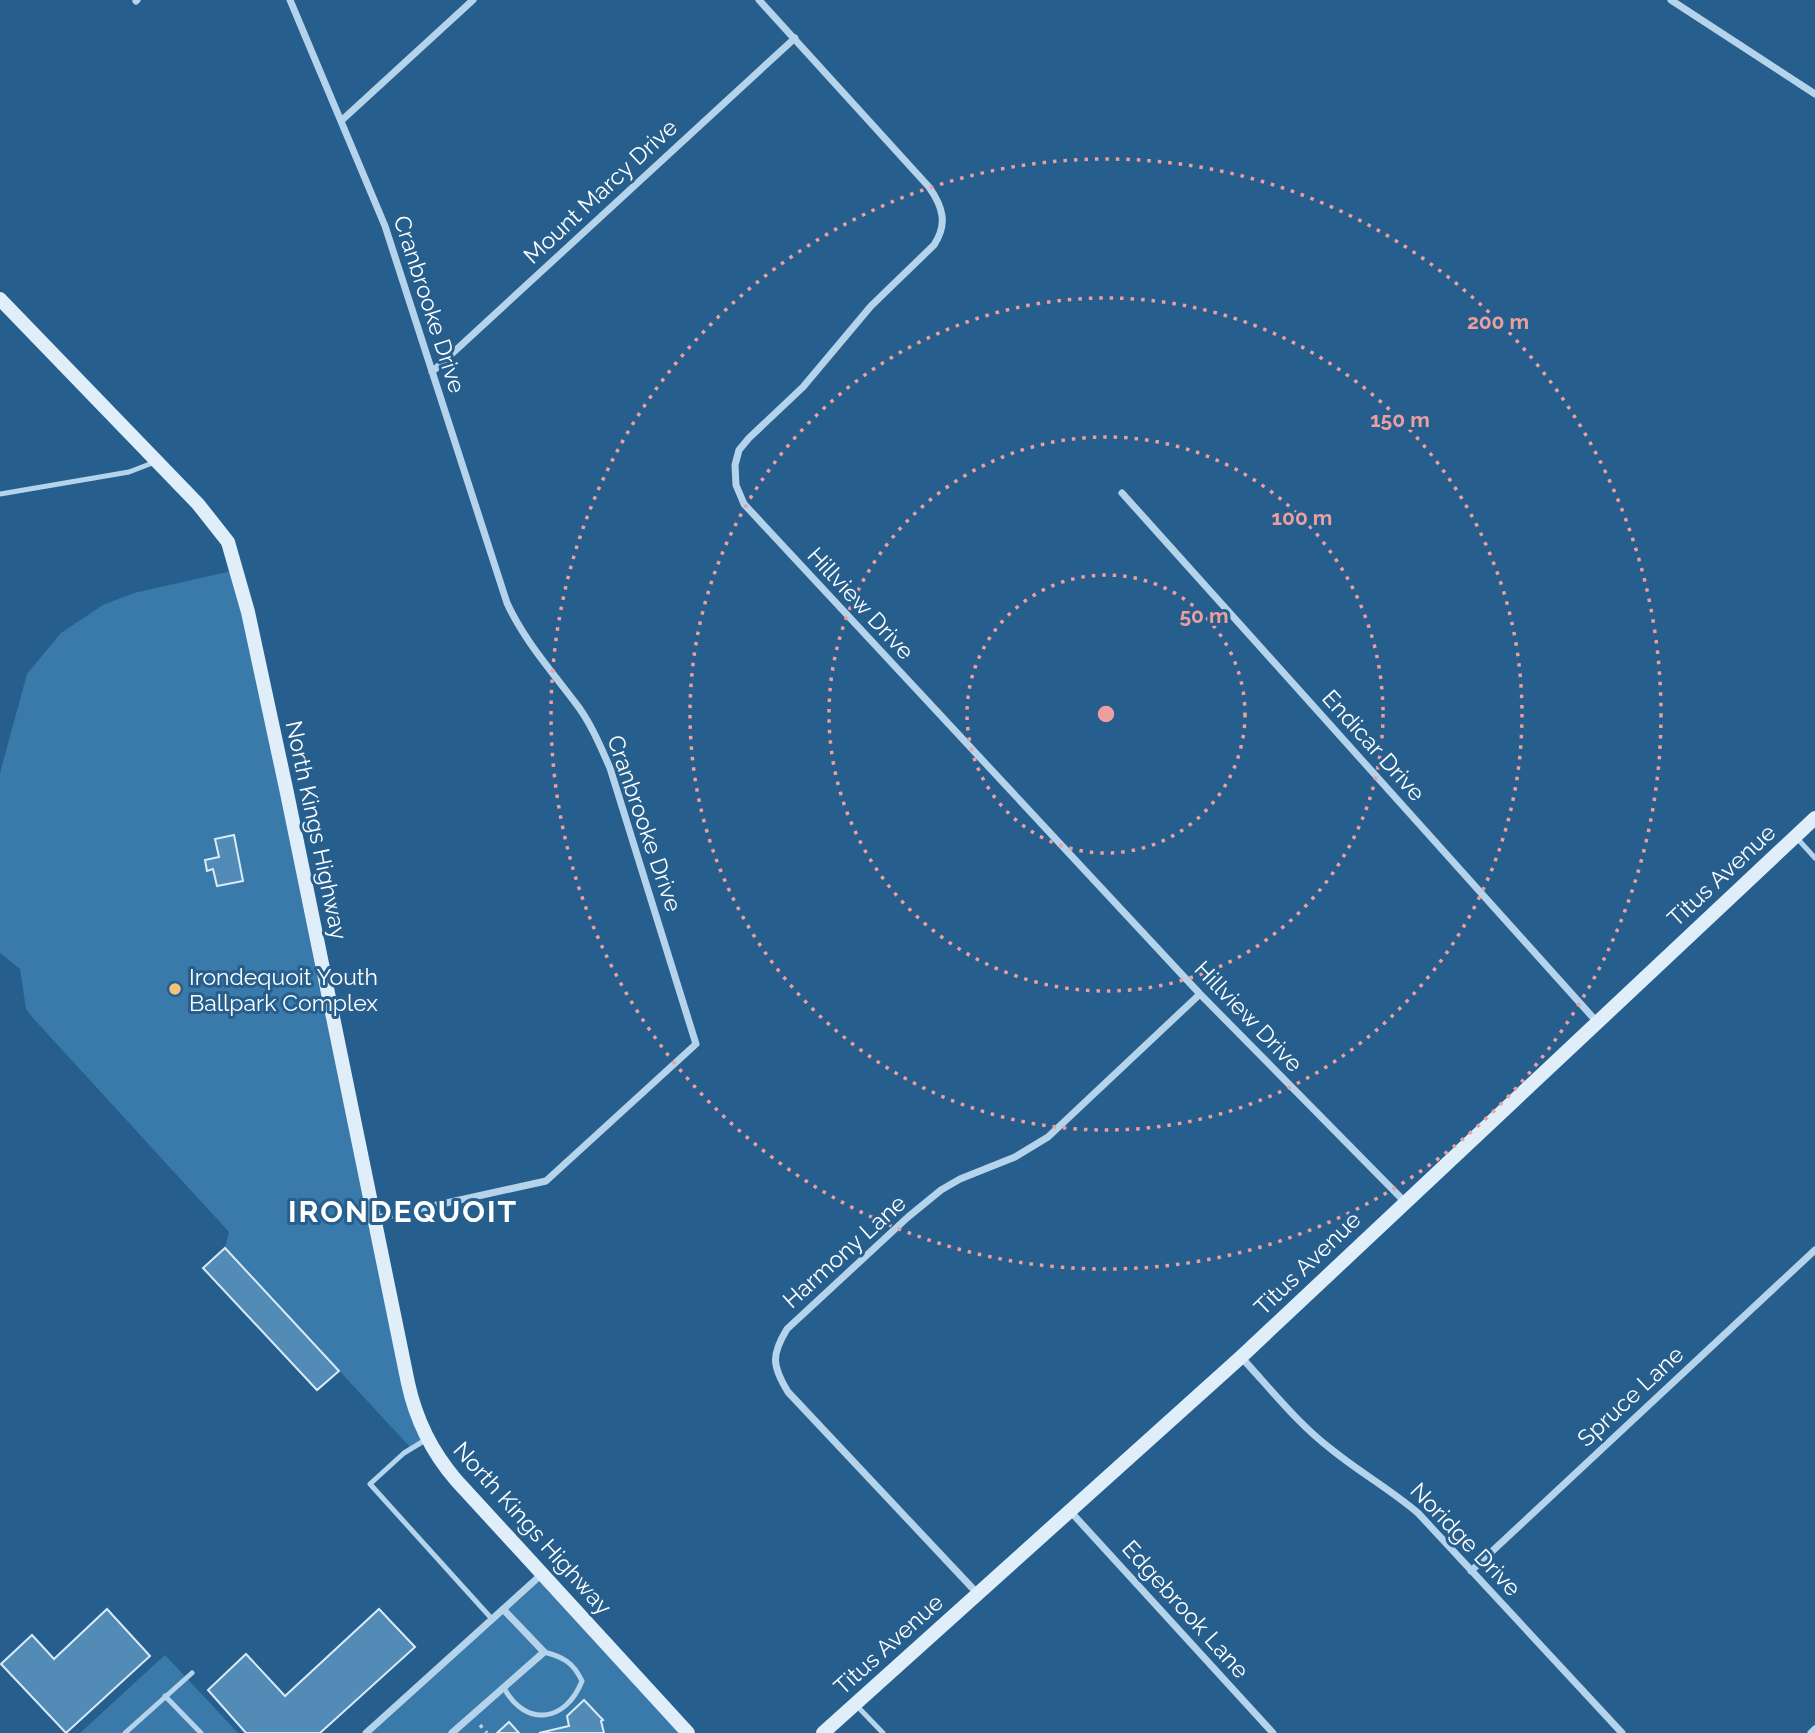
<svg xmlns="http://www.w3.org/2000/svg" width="1815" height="1733" viewBox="0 0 1815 1733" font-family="Raleway,sans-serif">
  <rect width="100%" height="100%" fill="#265f8d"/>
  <!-- green -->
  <path fill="#3a7aaa" d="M236,570L427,1439L411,1448L225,1248L229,1232L33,1018L26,1009L20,969L0,953V773L27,674L61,633L103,605L134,593Z
    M540,1571L688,1733H363Z
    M165,1655L238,1733H80Z"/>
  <!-- building -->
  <path fill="#528bb5" stroke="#d9ebf8" stroke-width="2" d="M234,835L243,881L217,886L213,869L207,871L205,860L219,857L215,839Z
    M225,1248L339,1371L317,1390L203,1268Z
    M107,1609L150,1656L66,1733L1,1664L32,1635L54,1659Z
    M379,1609L415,1647L320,1733H246L208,1690L246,1654L285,1696Z
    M584,1700L603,1720L601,1721L604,1733H539L569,1726L567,1716Z
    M509,1722L519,1733H497Z"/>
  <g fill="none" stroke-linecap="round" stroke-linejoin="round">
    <!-- path -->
    <path stroke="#b5d4eb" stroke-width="3.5" stroke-dasharray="3.5 5" stroke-linecap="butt" d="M480,1725L487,1733"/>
    <!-- lane -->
    <path stroke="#b5d4eb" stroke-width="5" d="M0,494L129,472L155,462
      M1796,837L1815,858
      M427,1439L404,1453L370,1484L492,1619
      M504,1688C526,1728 566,1722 582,1681C573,1662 563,1657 544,1652
      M165,1696L201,1733
      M856,1705L883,1733
      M125,1733L192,1673"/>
    <!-- street -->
    <path stroke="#b5d4eb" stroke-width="7" d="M290,0L385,226L507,603C524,640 550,669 574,701C590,721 600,745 610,768L696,1044L546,1181L374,1219
      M759,0L929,187C943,207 948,224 934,245L871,306L803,387L749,438L739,450L735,465L736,485L744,504L1200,994L1404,1201
      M1671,0L1815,94
      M136,1L137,0
      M341,121L473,0
      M432,372L795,38
      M1122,493L1597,1022
      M1241,1357C1270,1388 1297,1423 1331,1449C1359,1472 1390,1489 1418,1513L1622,1733
      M1070,1511L1273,1733
      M1471,1571L1815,1250
      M977,1593L788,1392C772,1366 771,1355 787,1329L908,1217L941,1190L960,1179L1015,1157L1048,1137L1200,994
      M366,1733L542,1574
      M452,1733L544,1652L503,1609
      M1811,1733L1815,1729"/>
    <!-- secondary -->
    <path stroke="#e0eef9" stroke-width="14" d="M0,299L198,504L228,542L248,612L287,793L408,1383C416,1420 431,1451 456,1480L688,1733
      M823,1733L1241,1357L1815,818"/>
  </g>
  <!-- distance rings -->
  <g fill="none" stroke="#ed9e9e" stroke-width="3.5" stroke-dasharray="3.5 7">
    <circle cx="1106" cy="714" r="139"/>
    <circle cx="1106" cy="714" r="277"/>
    <circle cx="1106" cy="714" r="416"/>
    <circle cx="1106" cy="714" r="555"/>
  </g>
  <!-- markers -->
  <circle fill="#f4c279" stroke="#265f8d" stroke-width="2.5" cx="175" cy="989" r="7"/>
  <g text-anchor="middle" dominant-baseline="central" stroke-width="6" stroke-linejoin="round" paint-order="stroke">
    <!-- street labels -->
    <g font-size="23" fill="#fff" stroke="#265f8d">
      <text transform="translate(600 191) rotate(-43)">Mount Marcy Drive</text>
      <text transform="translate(430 304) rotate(72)">Cranbrooke Drive</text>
      <text transform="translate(861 603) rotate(47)">Hillview Drive</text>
      <text transform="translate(1374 745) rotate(48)">Endicar Drive</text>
      <text transform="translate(645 823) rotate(71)">Cranbrooke Drive</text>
      <text transform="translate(317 830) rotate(78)">North Kings Highway</text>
      <text transform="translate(1721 875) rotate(-43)">Titus Avenue</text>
      <text transform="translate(1249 1016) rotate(46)">Hillview Drive</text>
      <text transform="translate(844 1251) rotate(-42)">Harmony Lane</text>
      <text transform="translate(1307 1263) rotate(-44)">Titus Avenue</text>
      <text transform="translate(1630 1396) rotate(-43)">Spruce Lane</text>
      <text transform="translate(533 1528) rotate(48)">North Kings Highway</text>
      <text transform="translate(1466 1539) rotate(46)">Noridge Drive</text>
      <text transform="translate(1186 1609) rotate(48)">Edgebrook Lane</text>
      <text transform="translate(888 1644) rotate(-42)">Titus Avenue</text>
    </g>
    <!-- poi labels -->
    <g font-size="23" fill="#fff" stroke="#265f8d" text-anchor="start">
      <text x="189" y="976">Irondequoit Youth<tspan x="189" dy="26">Ballpark Complex</tspan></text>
    </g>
    <!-- district labels -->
    <g font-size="30" font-weight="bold" letter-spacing="2" fill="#fff" stroke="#265f8d">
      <text x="403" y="1211">IRONDEQUOIT</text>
    </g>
  </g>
  <circle cx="1106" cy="714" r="10" fill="#ed9e9e" stroke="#265f8d" stroke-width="3.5"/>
  <g font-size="21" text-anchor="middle" font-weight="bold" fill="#ed9e9e" stroke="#265f8d" stroke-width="6" stroke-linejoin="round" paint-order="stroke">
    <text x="1498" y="329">200 m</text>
    <text x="1400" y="427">150 m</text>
    <text x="1302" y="525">100 m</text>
    <text x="1204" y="623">50 m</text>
  </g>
</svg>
